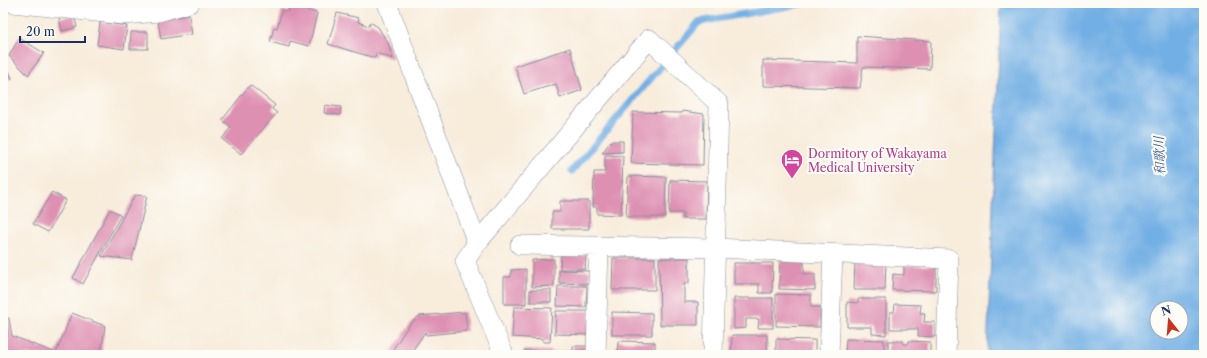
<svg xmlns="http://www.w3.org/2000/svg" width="1207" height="358" viewBox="0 0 1207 358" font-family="'Libre Caslon Text','Noto Serif JP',serif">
  <rect width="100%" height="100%" fill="#fdfcf7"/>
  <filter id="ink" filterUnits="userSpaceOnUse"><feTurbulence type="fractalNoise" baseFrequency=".025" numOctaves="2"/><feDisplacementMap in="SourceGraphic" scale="8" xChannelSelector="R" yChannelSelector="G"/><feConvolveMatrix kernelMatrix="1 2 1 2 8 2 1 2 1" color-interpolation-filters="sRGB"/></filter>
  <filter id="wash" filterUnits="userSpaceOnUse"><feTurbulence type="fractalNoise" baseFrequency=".012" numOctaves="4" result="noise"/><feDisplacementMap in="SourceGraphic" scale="16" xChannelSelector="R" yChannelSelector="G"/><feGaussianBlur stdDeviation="0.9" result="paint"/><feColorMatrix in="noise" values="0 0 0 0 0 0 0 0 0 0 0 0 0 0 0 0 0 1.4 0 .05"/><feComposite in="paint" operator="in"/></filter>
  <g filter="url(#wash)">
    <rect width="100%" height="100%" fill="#f8ecdb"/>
    <!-- water -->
    <path fill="#72afe4" stroke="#466fa1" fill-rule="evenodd" d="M1001,3H1204V355H987ZM1157,308H1181V332H1157Z"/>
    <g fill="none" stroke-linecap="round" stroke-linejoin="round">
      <!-- stream -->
      <path stroke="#72afe4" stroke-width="7" d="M572,171L699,22L806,3"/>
    </g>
    <g id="blocks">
      <!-- building -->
      <path fill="#de90b2" d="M291,3L302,5V9L317,13L309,46L290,41L289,47L270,42L274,27L277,28L282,10L288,12Z
        M337,13L359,18L358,22L369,26L370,22L378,27L388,43L393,59L376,53L375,58L328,44Z
        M74,15L77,27L62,31L59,18Z
        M189,15L192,34L161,39L158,21Z
        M100,22L127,26L124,49L97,45Z
        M131,32H148V49H130Z
        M857,36L931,41L930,69L863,67L860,88L763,86V60L857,63Z
        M19,38L44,53L28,75L9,56Z
        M570,48L582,90L560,98L556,84L524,94L515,66Z
        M3,60L12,78L3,82Z
        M250,85L275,105L272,109L277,113L241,154L222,139L231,127L222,120Z
        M325,105L341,107L340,115L324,113Z
        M682,111L704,114L703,165L631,163L633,112L682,113Z
        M611,141H623V152L602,153Z
        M605,155L623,156L621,215L597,214V207H593L594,172H605Z
        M628,176L666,177L665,217H626Z
        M670,180L707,181L706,219H683V213H669Z
        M52,192L66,200L48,232L33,224Z
        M135,195L147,196L132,260L101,256Z
        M560,201H589V229H552V212H560Z
        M110,209L121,215L83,284L73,278Z
        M561,255H586L585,269H560Z
        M613,258H655V290H612Z
        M659,258H689V283L684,284V302H698V325H660Z
        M554,259V286L532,287V260Z
        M780,261L804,262V274H815V290L779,289Z
        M855,261H886L885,290H854Z
        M734,263H773L772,293H759V284H734Z
        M904,265L936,266V291L892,290L893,274L904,275Z
        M526,269V304H504V277H511V270Z
        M559,270L590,271L589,284L559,283Z
        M558,286H587L586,307L557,306Z
        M530,290H551V302H530Z
        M776,294L811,295V307H820V327L776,326Z
        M734,298H773V328H758L759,319H746V328L734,329Z
        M858,299H886V335L872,334V327H847V302L858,303Z
        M895,304L921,305L920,313H925L924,322H935V337L918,336V329H890V312H894Z
        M514,307L552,308L550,342H543V339L512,337Z
        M556,311H590L589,335L555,334Z
        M465,312L467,331L426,335L425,332L410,354L389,355L409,325L419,316Z
        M612,312L652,313V335H612Z
        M72,313L105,326L101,355H3V319L9,318L12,336L56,353Z
        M732,335H767V355H731Z
        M776,339L815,340V355H776Z
        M846,339L884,340V355H845Z
        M618,341L655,342V355H617Z
        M888,341H903V344H908L909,341L930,342V355H888Z
        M573,346H589V355H553V352L573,351Z
        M524,350L552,351L551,355H524Z"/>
    </g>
  </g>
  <g filter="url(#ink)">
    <use href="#blocks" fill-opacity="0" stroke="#8a8e9c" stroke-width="1"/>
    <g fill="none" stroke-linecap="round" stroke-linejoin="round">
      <!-- street casing -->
      <g stroke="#8a8e9c" stroke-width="20">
        <path id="street" d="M13,3L124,15L159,12L190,3
          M387,3L477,243
          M520,245L715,248L949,259L946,355
          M504,355L465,261L477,243L649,39L719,104L713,355
          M596,355L599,246
          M829,355L833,253"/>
      </g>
      <!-- street -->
      <use href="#street" stroke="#fff" stroke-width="19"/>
    </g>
  </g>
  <!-- icons -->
  <defs>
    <g id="hotel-pin" transform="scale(1.15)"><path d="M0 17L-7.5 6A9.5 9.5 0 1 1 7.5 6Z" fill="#d1479c" stroke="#fdfcf7"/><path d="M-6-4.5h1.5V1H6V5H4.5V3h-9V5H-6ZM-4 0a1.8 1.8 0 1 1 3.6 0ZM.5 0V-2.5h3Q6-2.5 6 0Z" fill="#fff"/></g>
  </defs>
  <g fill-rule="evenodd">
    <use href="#hotel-pin" x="792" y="160"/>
  </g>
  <g text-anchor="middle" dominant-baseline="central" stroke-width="4" stroke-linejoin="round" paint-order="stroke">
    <!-- hotel labels -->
    <g font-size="12" fill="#b23c85" stroke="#fdfcf7" text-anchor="start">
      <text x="808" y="153">Dormitory of Wakayama<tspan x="808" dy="14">Medical University</tspan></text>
    </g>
    <!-- water labels -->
    <g font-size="13" font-style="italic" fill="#395c8d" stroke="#fdfcf7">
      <text transform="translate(1159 156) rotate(-92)">和歌川</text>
    </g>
  </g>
  <!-- margin -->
  <rect width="1207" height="358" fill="none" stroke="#fdfcf7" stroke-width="16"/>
  <!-- north arrow -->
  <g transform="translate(1169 320) rotate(343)"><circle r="19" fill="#fdfcf7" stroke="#a3aaba"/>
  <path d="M0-3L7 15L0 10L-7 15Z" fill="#c8321e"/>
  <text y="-6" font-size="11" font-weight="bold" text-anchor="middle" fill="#1b2f5e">N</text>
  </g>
  <!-- scale -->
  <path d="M20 36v6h65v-6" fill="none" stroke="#1b2f5e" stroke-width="2"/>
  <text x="26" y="36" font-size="12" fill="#1b2f5e" stroke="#fdfcf7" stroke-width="3" paint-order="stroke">20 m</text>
</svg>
